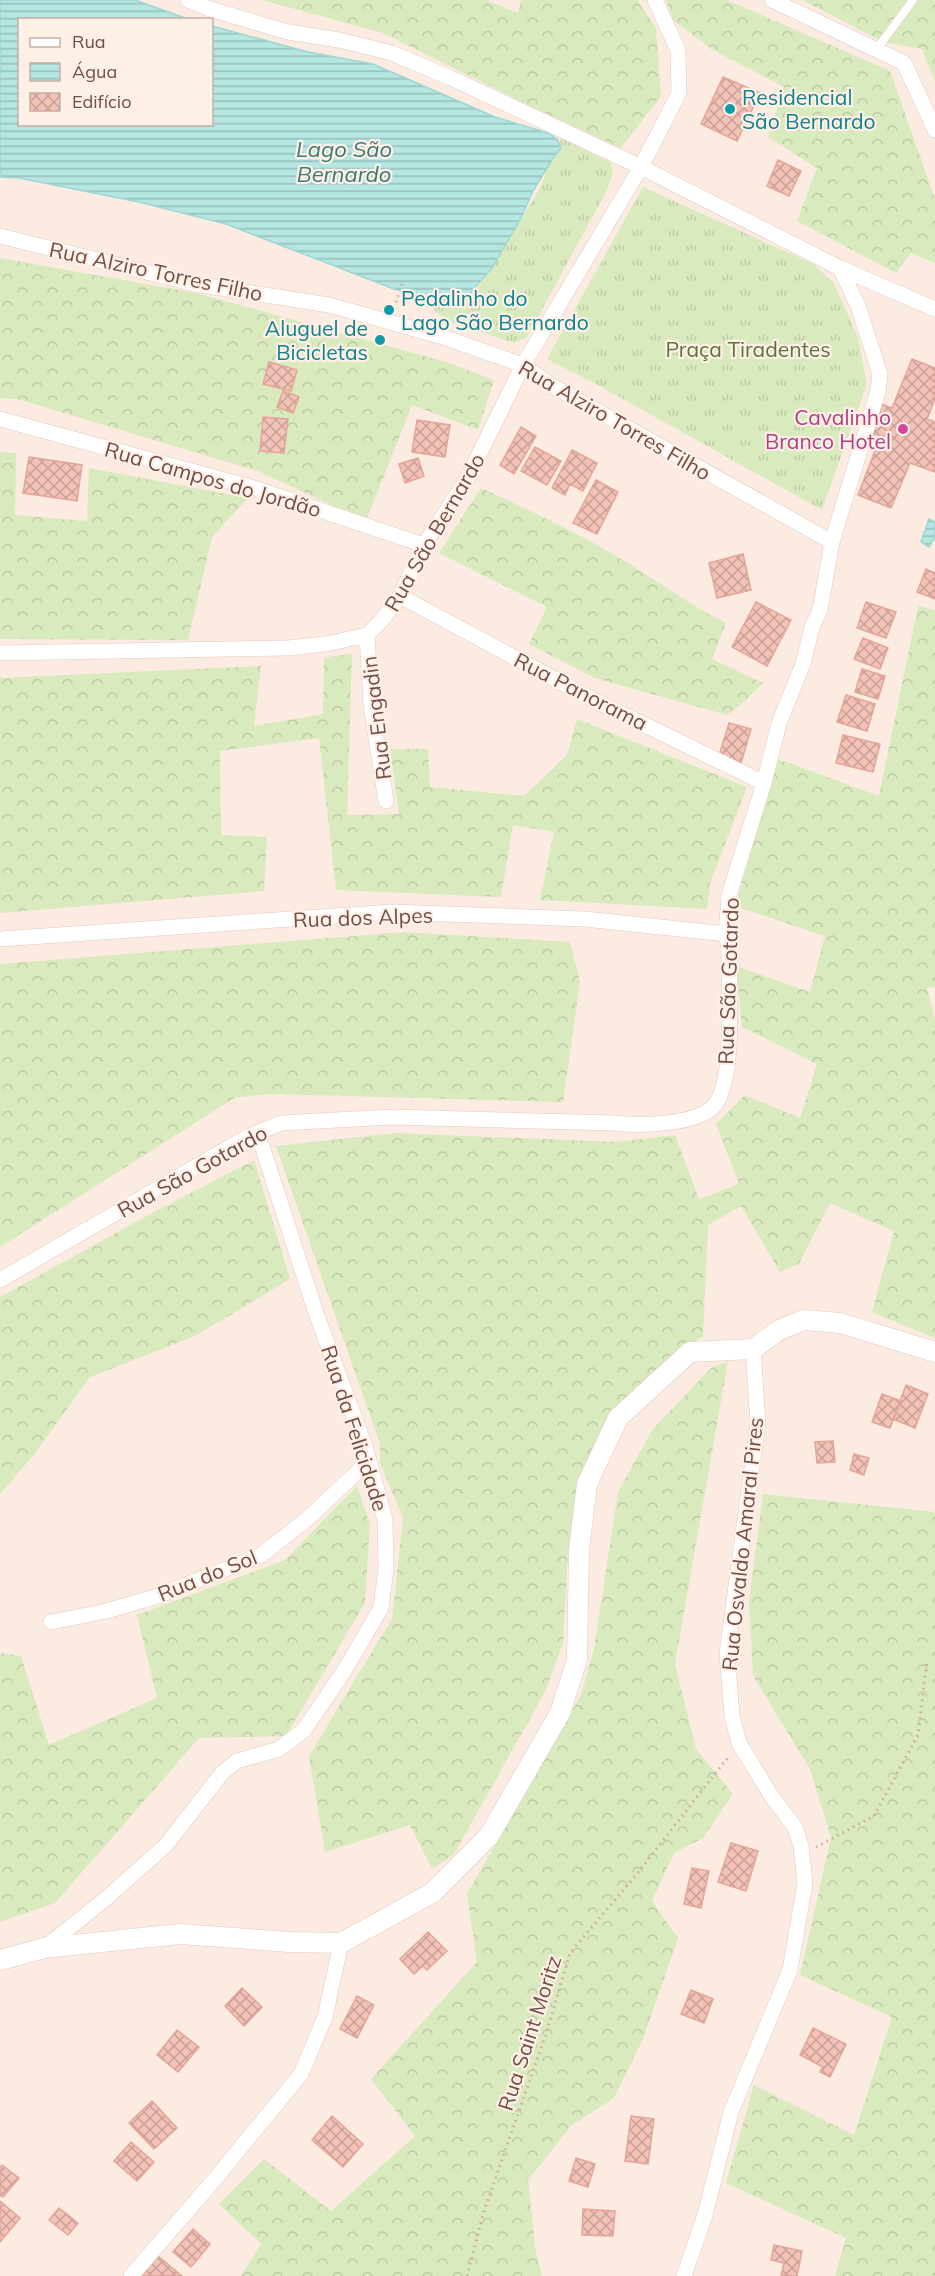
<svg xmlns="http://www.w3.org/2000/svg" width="935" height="2276" viewBox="0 0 935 2276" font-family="Mulish,sans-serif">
  <defs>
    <pattern id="grass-tufts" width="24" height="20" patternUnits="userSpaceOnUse" patternTransform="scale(1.5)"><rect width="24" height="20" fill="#d9eabf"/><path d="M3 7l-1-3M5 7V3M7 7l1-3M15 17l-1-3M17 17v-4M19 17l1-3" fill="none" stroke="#becaa6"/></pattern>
    <pattern id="forest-crowns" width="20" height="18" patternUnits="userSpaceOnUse" patternTransform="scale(1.5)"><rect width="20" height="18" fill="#d9eabf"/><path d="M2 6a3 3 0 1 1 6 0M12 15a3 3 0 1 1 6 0" fill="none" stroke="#becaa6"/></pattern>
    <pattern id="water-rules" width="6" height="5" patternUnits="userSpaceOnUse" patternTransform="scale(1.5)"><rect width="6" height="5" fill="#b5e6e2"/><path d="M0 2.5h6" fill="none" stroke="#98bdb9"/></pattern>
    <pattern id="building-cross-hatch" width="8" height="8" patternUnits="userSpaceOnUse" patternTransform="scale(1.5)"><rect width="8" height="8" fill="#f2c2b7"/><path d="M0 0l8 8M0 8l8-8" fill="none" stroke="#c8a097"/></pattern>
  </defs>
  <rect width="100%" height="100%" fill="#fcebe0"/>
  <!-- grass -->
  <path fill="url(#grass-tufts)" d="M561,138L611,163L613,173L606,192L527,337L514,343L457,324L433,311L438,292L476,290L535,197L544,179L548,159Z
    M643,187L813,264L833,282L841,299L858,338L867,384L822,510L596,384L547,359Z"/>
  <!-- forest -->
  <path fill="url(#forest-crowns)" d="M262,0H486L518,13L521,0H637L656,28L661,96L621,148L520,101L383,33Z
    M666,0H727L890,71L935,199V263L911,253L896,273L797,221L817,168L768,137L784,87L711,49L673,20Z
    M802,0H935V82L922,49L883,42Z
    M0,258L196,293L446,362L494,380L478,430L412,405L366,521L258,471L17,399L0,398Z
    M0,452L16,453L15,515L87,521L89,468L248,498L212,537L188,640L0,639Z
    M481,488C527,509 572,530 616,556C653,577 687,604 726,623L712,659L763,683L746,700L727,715L595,678L529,644L547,607L439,553Z
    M918,606L935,610V987L927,988L935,1019V1338L872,1312L894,1231L830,1203L799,1264L780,1272L741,1206L708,1225L703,1337L687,1345L578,1483L568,1554L563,1643L545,1692L454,1854L432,1869L410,1825L325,1852L309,1756L392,1619L403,1518L380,1463V1444L276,1146L395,1133L616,1142L675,1135L699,1199L739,1184L716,1124L745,1095L800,1118L817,1064L742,1027L736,966L810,992L825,936L735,906L778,759L879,796Z
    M352,653L347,815L399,814L390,749H428L430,787L524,796L567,755L577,719L747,787L710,883L707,909L540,900L554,832L513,825L501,897L336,890L319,738L220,751L221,835L267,837L264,891L0,913V678L261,666L254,726L323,714L324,658Z
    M404,932L570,942L580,982L563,1102L270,1094L234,1098L0,1247V964Z
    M254,1160L290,1279L195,1336L90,1377L33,1456L0,1494V1297L143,1218Z
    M728,1361L675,1664L696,1749L733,1794L703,1838L674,1853L652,1901L678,1938L643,2039L614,2098L572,2125L528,2180L536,2253L542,2276H241L261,2244L219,2204L264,2159L331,2211L415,2136L371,2079L477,1962L467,1894L581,1695L594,1649L618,1492L653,1429L711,1368Z
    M357,1486L370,1524L365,1603L286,1736L199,1738L55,1903L0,1922V1653L21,1656L49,1745L157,1698L137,1615L285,1560Z
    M763,1494L935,1512V2276H835L846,2238L726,2183L754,2085L854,2135L892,2017L800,1975L831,1837L810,1769L753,1676L749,1603Z"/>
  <!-- water -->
  <path fill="url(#water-rules)" stroke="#9bd8d4" stroke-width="1.5" d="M0,0H135L188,19L20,20V124H212V26L308,52L373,64L495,117L548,133L557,139L561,148L553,158L533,191L521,218L492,268L464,300L454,301L394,289L226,224L139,202L19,178L0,177Z
    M929,519L935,522V537L929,547L921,542Z"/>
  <!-- building -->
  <path fill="url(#building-cross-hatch)" stroke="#e5a597" stroke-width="1.5" d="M723,77L760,93L737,141L701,124Z
    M778,160L801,171L789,196L767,186Z
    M912,359L935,368V399L927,419L935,422V472L910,463L891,508L858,495L879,440L868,436L881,404L892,408Z
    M269,362L297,370L291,391L263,384Z
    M283,391L299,397L293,413L277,407Z
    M263,417L288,419L284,453L260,451Z
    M417,420L450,425L445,457L412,452Z
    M521,427L536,436L514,474L500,465Z
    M535,447L561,461L547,485L521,471Z
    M572,450L597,463L583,491L570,484L565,495L552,488Z
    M29,457L82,465L77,501L23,493Z
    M418,458L424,476L405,483L399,464Z
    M596,480L618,492L597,534L573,523Z
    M743,554L751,590L717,598L709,563Z
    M926,569L935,573V599L917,592Z
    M756,602L791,620L767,666L732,647Z
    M866,602L896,612L886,638L857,628Z
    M863,638L888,648L880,669L854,659Z
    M862,669L885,676L878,699L855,692Z
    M846,695L875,704L867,731L837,722Z
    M729,723L751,729L741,763L719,756Z
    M843,735L880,744L873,772L836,763Z
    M906,1385L928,1394L915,1428L893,1419Z
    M882,1394L901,1401L890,1428L872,1422Z
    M833,1441L835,1462L817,1463L815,1442Z
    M854,1454L869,1458L864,1475L850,1470Z
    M731,1843L758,1851L746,1891L718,1882Z
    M692,1868L709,1871L701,1908L684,1904Z
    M428,1932L447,1951L427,1970L423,1966L414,1974L400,1959Z
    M242,1988L262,2007L244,2026L225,2006Z
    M691,1990L713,1999L704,2023L681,2014Z
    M357,1996L374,2005L357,2038L340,2029Z
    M813,2028L846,2044L830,2077L820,2072L823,2067L800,2055Z
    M177,2030L199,2047L178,2072L157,2055Z
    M152,2101L177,2128L154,2149L129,2123Z
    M332,2116L363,2144L343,2167L312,2140Z
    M631,2116L654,2119L648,2164L625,2161Z
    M131,2142L154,2162L137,2181L114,2161Z
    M576,2158L595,2164L588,2187L569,2181Z
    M2,2165L19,2178L3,2197L0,2195V2168Z
    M0,2201L20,2218L0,2242Z
    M59,2208L78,2223L68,2235L49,2220Z
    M583,2209L615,2211L613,2236L582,2235Z
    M193,2229L210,2244L191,2267L173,2252Z
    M774,2245L802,2251L797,2276H781L784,2263L771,2260Z
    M158,2256L182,2276H141Z"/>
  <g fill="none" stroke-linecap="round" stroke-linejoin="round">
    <!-- service casing -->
    <g stroke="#e2c8bf" stroke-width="9">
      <path id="service" d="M876,50L913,0"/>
    </g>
    <!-- minor casing -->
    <g stroke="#e2c8bf" stroke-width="16">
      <path id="minor" d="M188,0L210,9L288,32L339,40L392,53L451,78L641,167L840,268L935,309
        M772,0L904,63L935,130
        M0,236L195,284L329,305L443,337L523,365L549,384L832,542
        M0,419L254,488L424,545
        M400,596L594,700L764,783
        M367,635L371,705L386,801
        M0,653L288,648L326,644L367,635L382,620L400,596L424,545L467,479L523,365L641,167L679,93L678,50L655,0
        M0,939L392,912L585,919L726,934
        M0,1280L247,1137L281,1123L392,1117L614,1123C638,1126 695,1125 713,1107C737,1082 728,982 729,947L726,934L729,895L764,783L779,723L803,664L812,627L820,610L832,542L878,391L880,374L858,306L840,268
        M51,1622L107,1611L158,1596L261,1555L307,1519L369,1461
        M44,1948L103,1901L166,1845L222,1773L237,1761L279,1749L304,1730L344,1671L381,1608L386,1569L385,1520L365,1446L316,1313L262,1146L247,1137
        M131,2276L215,2179L301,2074L325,2017L341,1943
        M684,2276L705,2215L731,2112L790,1970L805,1883L801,1846L795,1827L772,1797L739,1743L732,1716L727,1653L758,1423L753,1349"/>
    </g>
    <!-- tertiary casing -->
    <g stroke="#e2c8bf" stroke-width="21">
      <path id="tertiary" d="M0,1960L44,1948L180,1934L289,1942L341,1943L432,1893L489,1836L560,1713L577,1660L579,1550L587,1484L618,1418L690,1352L753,1349L779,1330L804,1320L840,1323L935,1352"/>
    </g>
    <!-- path -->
    <path stroke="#d6a69b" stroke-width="3" stroke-dasharray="1.5 4.5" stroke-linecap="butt" d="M394,308L402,284
      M816,1847L874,1816L918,1735L927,1661
      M467,2276L484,2211L546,2034L570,1953L636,1875L729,1756"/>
    <!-- service -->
    <use href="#service" stroke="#fff" stroke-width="8"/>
    <!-- minor -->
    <use href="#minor" stroke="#fff" stroke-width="15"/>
    <!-- tertiary -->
    <use href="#tertiary" stroke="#fff" stroke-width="20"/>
  </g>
  <!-- markers -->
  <g fill="#0f9aa8" stroke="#fff0e6" stroke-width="2">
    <circle cx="730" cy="109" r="6"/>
    <circle cx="389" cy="310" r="6"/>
    <circle cx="380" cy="340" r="6"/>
  </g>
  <circle fill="#d1479c" stroke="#fff0e6" stroke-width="2" cx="903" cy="429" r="6"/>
  <g text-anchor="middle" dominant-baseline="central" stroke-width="4.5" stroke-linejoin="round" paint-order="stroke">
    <!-- culture labels -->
    <g font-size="21" fill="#0d838f" stroke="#fff0e6" text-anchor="start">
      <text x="742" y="97">Residencial<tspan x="742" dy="24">São Bernardo</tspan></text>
      <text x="401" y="298">Pedalinho do<tspan x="401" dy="24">Lago São Bernardo</tspan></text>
      <text x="368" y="328" text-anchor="end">Aluguel de<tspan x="368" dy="24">Bicicletas</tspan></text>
    </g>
    <!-- street labels -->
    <g font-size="21" fill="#734e47" stroke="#fff0e6">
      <text transform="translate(156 271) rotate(12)">Rua Alziro Torres Filho</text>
      <text transform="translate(615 420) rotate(30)">Rua Alziro Torres Filho</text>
      <text transform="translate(213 479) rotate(16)">Rua Campos do Jordão</text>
      <text transform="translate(434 532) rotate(-60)">Rua São Bernardo</text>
      <text transform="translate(581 691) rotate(27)">Rua Panorama</text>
      <text transform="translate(376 718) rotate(-97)">Rua Engadin</text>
      <text transform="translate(363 917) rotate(-2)">Rua dos Alpes</text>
      <text transform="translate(728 981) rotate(-88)">Rua São Gotardo</text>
      <text transform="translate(192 1171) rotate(-29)">Rua São Gotardo</text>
      <text transform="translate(355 1428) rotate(72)">Rua da Felicidade</text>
      <text transform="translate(742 1544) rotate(-84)">Rua Osvaldo Amaral Pires</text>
      <text transform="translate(207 1575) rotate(-22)">Rua do Sol</text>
      <text transform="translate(529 2033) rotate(-72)">Rua Saint Moritz</text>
    </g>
    <!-- park labels -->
    <g font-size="21" fill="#58743c" stroke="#fff0e6">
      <text x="748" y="349">Praça Tiradentes</text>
    </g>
    <!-- hotel labels -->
    <g font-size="21" fill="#b23c85" stroke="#fff0e6" text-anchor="end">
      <text x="891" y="417">Cavalinho<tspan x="891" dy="24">Branco Hotel</tspan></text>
    </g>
    <!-- water labels -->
    <g font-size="22" font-style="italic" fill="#3b7976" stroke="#fff0e6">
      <text x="344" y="149">Lago São<tspan x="344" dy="25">Bernardo</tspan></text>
    </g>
  </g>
  <!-- legend -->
  <rect x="18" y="18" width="195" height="108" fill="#fff0e6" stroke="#c7afa6" stroke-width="1.5"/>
  <rect x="30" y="38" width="30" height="9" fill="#ffffff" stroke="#c7afa6" stroke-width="1.5"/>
  <text x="72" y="48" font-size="18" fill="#734e47">Rua</text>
  <rect x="30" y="63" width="30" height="18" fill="url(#water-rules)" stroke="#c7afa6" stroke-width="1.5"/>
  <text x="72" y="78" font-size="18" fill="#734e47">Água</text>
  <rect x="30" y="93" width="30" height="18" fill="url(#building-cross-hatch)" stroke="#c7afa6" stroke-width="1.5"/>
  <text x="72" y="108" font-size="18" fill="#734e47">Edifício</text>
</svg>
